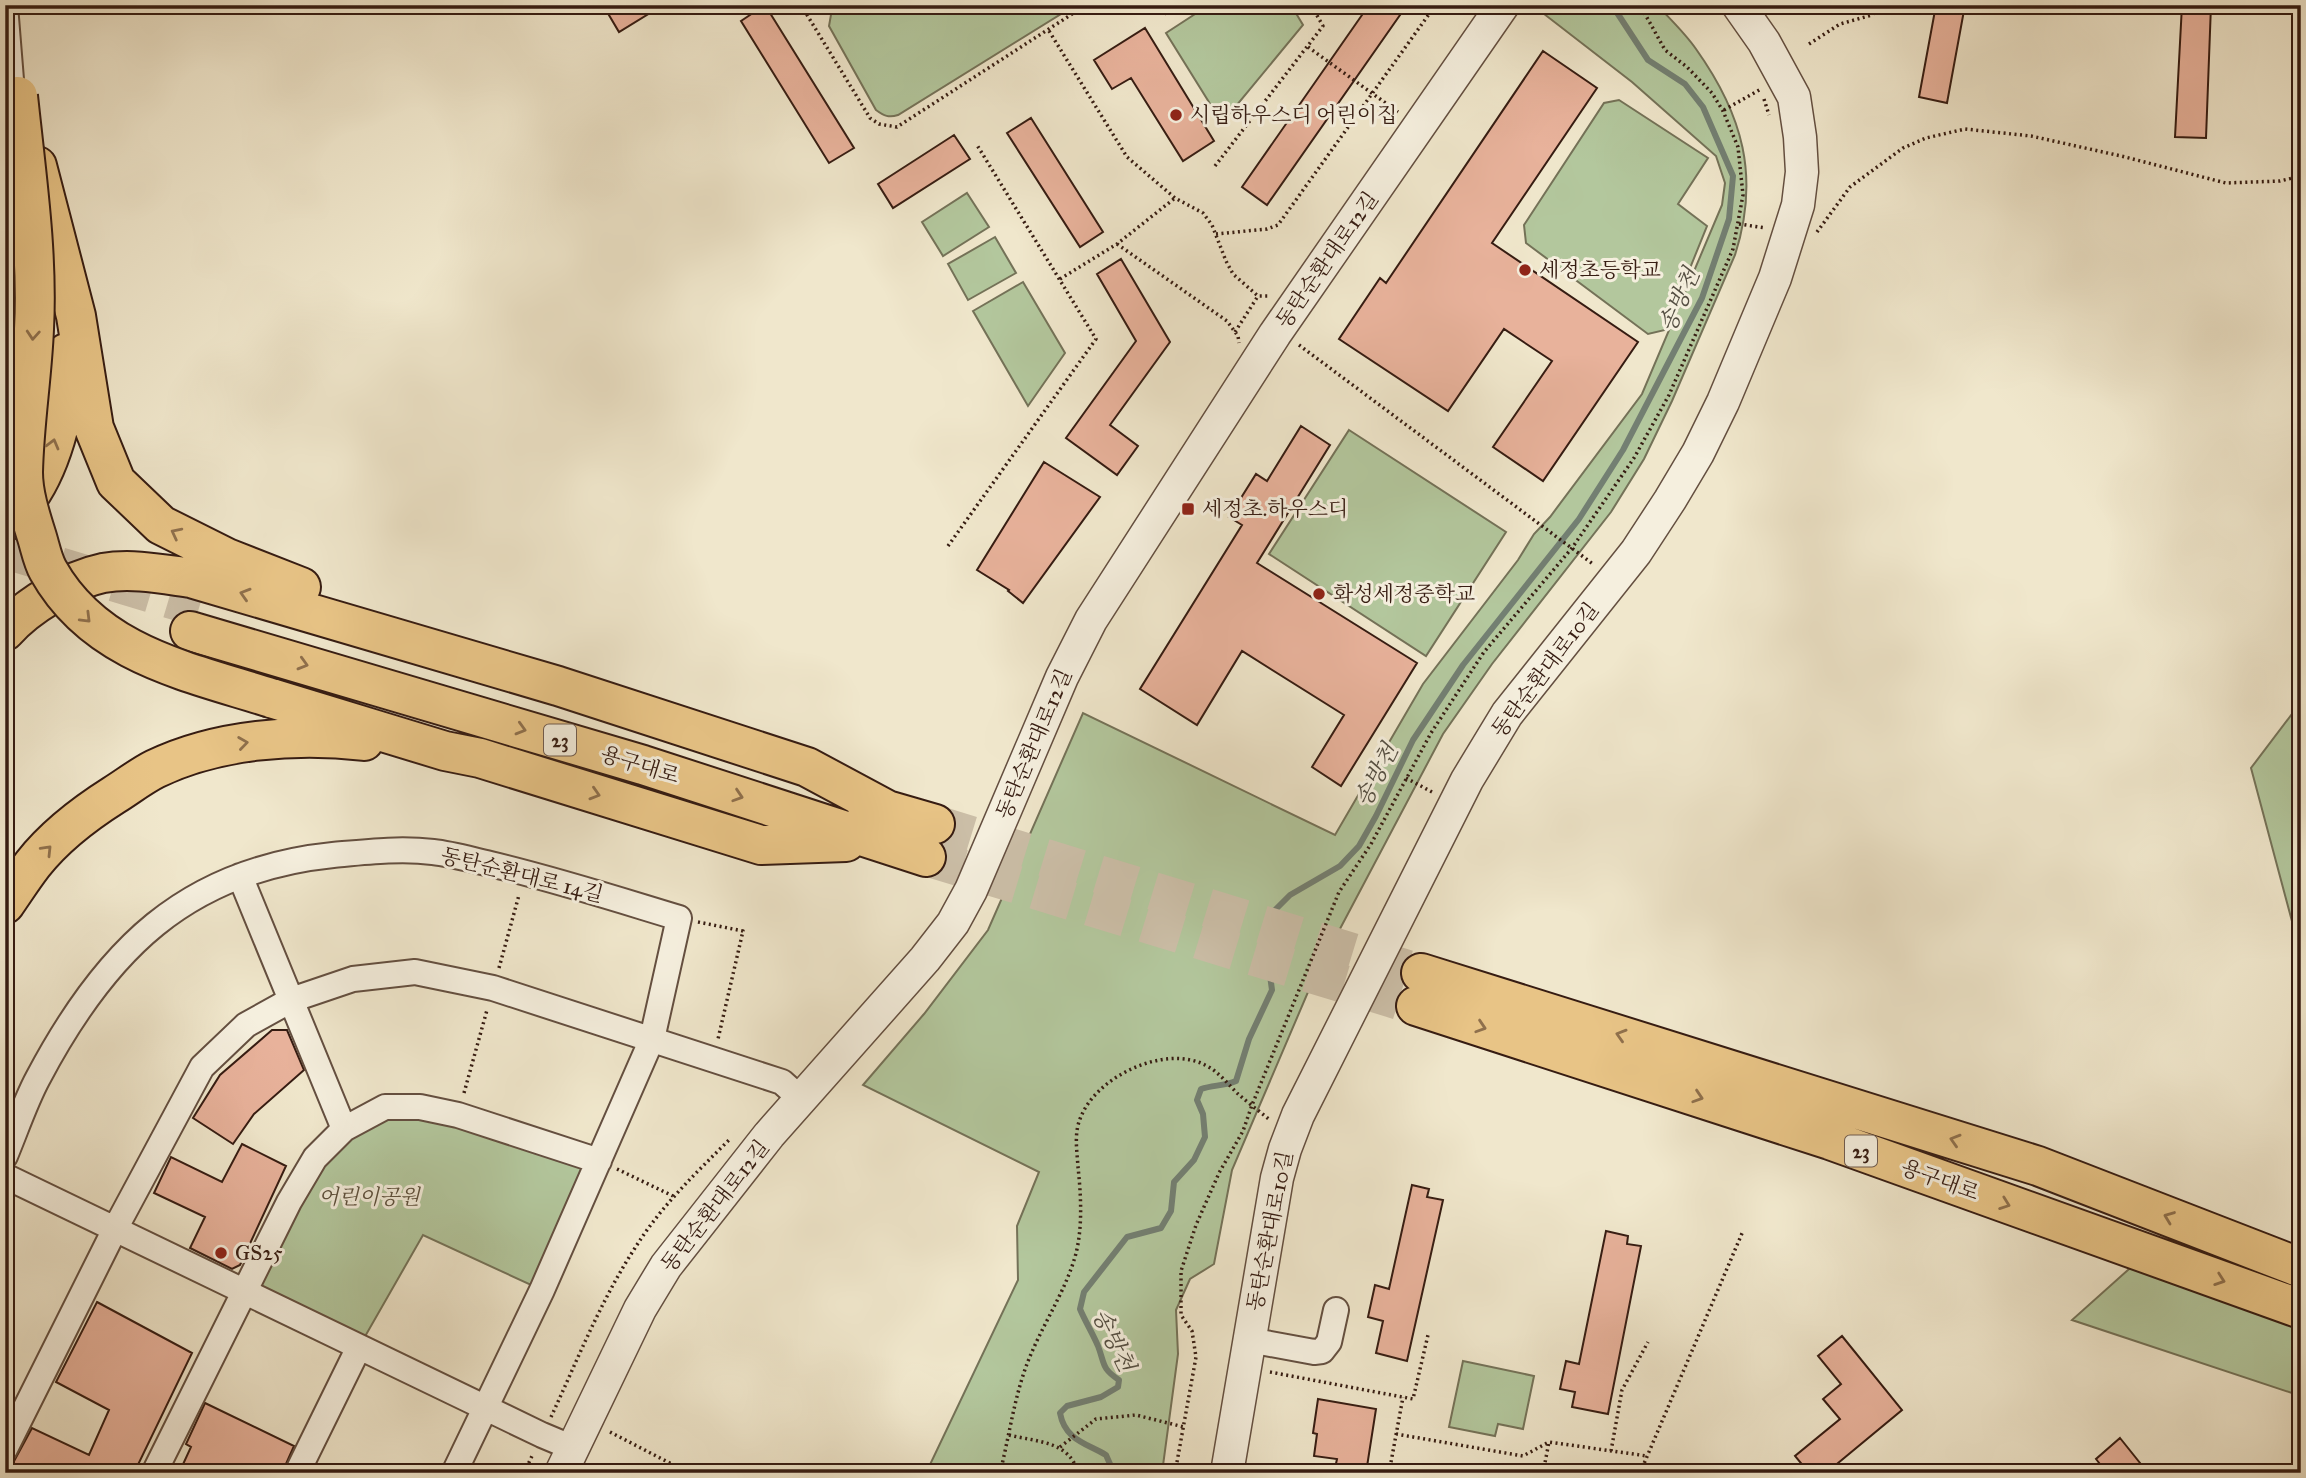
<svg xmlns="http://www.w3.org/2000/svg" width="2306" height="1478" viewBox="0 0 2306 1478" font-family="'IM FELL Great Primer','Noto Serif KR',serif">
  <rect width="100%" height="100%" fill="#f0e7cc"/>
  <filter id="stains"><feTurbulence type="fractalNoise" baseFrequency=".00286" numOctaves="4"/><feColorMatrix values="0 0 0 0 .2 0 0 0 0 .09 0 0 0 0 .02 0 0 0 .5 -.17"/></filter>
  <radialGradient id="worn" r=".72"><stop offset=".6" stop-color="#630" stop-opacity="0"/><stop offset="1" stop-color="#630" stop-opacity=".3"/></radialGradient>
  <!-- green -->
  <path fill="#b3c79d" stroke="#747258" stroke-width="2" d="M837,5H1071L1069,9L898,115C889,118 884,116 876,110L829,26L832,9Z
    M1209,5H1291L1303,25L1222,123L1166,33Z
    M1537,5H1657C1670,19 1685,33 1696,49C1743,115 1760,177 1735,255L1672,401L1644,459L1611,512L1492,664L1443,734L1314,978L1232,1170L1214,1264L1190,1279L1176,1310L1178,1354L1162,1473H926L1018,1280L1017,1226L1039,1172L863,1085L924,1014L988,930L1083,713L1335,835L1423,684L1518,560L1534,534L1550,517L1642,394L1722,205L1725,183L1716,156L1632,82L1535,7Z
    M1619,100L1708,158L1678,204L1707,226L1665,330L1648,334L1526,243L1524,225L1604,103Z
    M967,193L989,227L943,256L922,222Z
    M995,237L1016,273L968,300L948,264Z
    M1023,282L1065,353L1028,406L973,311Z
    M1349,430L1506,532L1426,656L1269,554Z
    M2301,702V955L2251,768Z
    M385,1107L599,1161L542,1290L423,1235L359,1347L245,1292L315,1158Z
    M2138,1261L2301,1328V1396L2072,1320Z
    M1463,1361L1534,1376L1523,1429L1498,1424L1495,1436L1449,1427Z"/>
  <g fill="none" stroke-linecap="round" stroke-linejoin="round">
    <!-- stream -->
    <path stroke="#737f72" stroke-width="6" d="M1074,1473H1087
      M1093,1473L1102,1471L1110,1464L1106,1455C1086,1443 1065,1440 1060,1413L1067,1406L1101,1397L1118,1387L1119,1380C1101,1368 1105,1364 1098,1346C1093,1334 1085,1321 1080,1309L1084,1292L1127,1237L1161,1228L1171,1211L1174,1182L1194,1160L1205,1137L1203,1114L1197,1100L1201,1089C1213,1085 1224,1086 1236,1081L1249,1039L1272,990L1267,953L1274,911L1290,895L1340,866L1359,846L1376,816L1413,740L1463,665L1579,519L1623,450L1702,298L1729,219L1733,176L1703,107L1685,84L1648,60L1612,5"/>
  </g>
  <!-- building -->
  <path fill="#e8b29b" stroke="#361c12" stroke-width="2" d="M603,5H663L619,32Z
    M765,5L854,148L829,163L741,21Z
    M1369,5H1407L1267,205L1242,187Z
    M1936,5H1965L1947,103L1919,97Z
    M2182,5H2211L2206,138L2175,137Z
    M1145,28L1214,141L1183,161L1131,78L1112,89L1094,60Z
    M1543,51L1597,88L1492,243L1638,342L1543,481L1493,447L1552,361L1504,329L1448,411L1339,339L1380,278L1386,283Z
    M1031,118L1103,232L1080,247L1007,133Z
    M954,135L970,159L893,208L878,184Z
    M1121,259L1170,342L1110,425L1138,446L1117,475L1066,438L1136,341L1097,274Z
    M1301,426L1330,445L1257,563L1417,663L1341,786L1312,767L1344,715L1242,651L1197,725L1140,689L1242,525L1229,517L1256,474L1267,481Z
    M1044,462L1100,497L1023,603L1008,591L1009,590L977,570Z
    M272,1030H287L304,1070L254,1114L233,1144L193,1118L220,1075Z
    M242,1144L286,1166L240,1265L232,1269L190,1248L205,1217L154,1193L171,1157L222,1182Z
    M1412,1185L1429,1189L1427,1197L1443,1200L1407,1361L1376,1353L1383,1321L1368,1317L1375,1285L1389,1289Z
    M1606,1231L1628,1236L1627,1244L1641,1246L1608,1414L1572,1407L1575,1392L1560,1389L1566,1361L1579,1364Z
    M97,1302L192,1353L134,1473H17L13,1463L32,1428L89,1455L109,1410L56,1382Z
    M1842,1336L1902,1410L1826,1473H1809L1795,1456L1840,1419L1823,1399L1841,1384L1818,1356Z
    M1318,1399L1376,1409L1366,1473H1334L1337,1459L1314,1456L1317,1434L1313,1433Z
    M205,1403L294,1446L282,1473H179L191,1447L186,1444Z
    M2120,1438L2148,1473H2107L2096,1459Z"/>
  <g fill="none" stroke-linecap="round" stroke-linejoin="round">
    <!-- trunk-tunnel -->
    <path stroke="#cbbea7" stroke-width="38" stroke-dasharray="38 19" stroke-linecap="butt" d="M5,550L199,608
      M935,824L1421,973
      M926,857L1416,1006"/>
    <!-- service casing -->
    <g stroke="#644f40" stroke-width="16">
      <path id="service" d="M11,5L18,92"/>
    </g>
    <!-- minor casing -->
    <g stroke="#644f40" stroke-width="28">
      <path id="minor" d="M240,876L344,1129
        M5,1156C16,1130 25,1102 38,1078C105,951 185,870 333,855C366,852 400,848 433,852C452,854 472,860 490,864C554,879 616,899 679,918L652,1039L542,1290L454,1473
        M5,1176L542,1435L573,1448
        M1249,1340L1314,1352L1322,1351L1329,1342L1336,1310
        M5,1449L115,1229L202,1067L246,1025L291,1000L353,979L415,972L493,988L782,1082L802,1100
        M154,1473L289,1202L315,1158L344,1129L385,1107H420L458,1115L599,1161
        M297,1473L359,1347"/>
    </g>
    <!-- tertiary casing -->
    <g stroke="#644f40" stroke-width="35">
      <path id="tertiary" d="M561,1473L640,1309L666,1266L769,1135L925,959L953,923L971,890L1062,677L1091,620L1275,334L1503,5
        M1227,1473L1277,1178L1285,1149L1298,1115L1467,780L1507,714L1636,552L1670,500L1698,453L1723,402L1775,278L1798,205L1802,172L1800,137L1794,97L1764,42L1738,5"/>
    </g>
    <!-- trunk casing -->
    <g stroke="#361c12" stroke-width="42">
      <path id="trunk" d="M37,166L76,316L94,428L116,482L161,525L227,558L301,587
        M5,285L15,241L16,196
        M5,522C13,514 22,507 28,498C53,463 71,396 66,353
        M5,631C27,606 70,580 103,573C132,568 162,574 191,578L558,686L807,767L889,811
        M190,631L643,765L926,857
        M271,698L445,751L480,758L761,845L846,842
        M866,804L935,824
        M5,904C14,891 23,877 33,864C55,836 84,814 114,795C127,787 141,776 155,769C217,739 297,733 364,741
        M1421,973L2038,1166L2301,1268
        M1416,1006L1830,1140L2301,1309"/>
    </g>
    <!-- path -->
    <path stroke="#361c12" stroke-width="3.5" stroke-dasharray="2 3.5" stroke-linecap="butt" d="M801,5L870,118L879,124L897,127L1086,5
      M1121,5L1169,14L1183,5
      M1707,5L1714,11
      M806,12L816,5
      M1049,31L1127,157L1175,198L1203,213L1212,225L1226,261L1233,274L1258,296H1270
      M1809,44L1840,24L1872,15L1882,5
      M1308,47L1398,112
      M1764,99L1769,115
      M1724,110L1761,89
      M1215,166L1323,26L1311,5
      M1739,224L1766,228
      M1817,232L1850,187L1903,148L1926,138L1965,129L2031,136L2121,156L2226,183L2280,181L2301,176
      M1216,234L1267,229L1278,225L1432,10L1429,5
      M1117,244L1227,321L1238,336L1239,343
      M1060,279L1117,244L1175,198
      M1235,332L1258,296
      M1299,345L1593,564
      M948,546L1096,339L977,145
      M1406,778L1432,792
      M698,922L743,931L718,1039
      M499,968L519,895
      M464,1093L487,1010
      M617,1169L673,1196
      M1270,1372L1413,1399L1428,1335
      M551,1417C577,1361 601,1300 635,1248C661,1206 696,1173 731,1138
      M610,1432L689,1473
      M1396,1434L1523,1456L1549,1442L1647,1456
      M1009,1435C1037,1442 1070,1441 1078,1473
      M1060,1447L1096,1419L1136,1415L1184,1427
      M1611,1451L1622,1390L1648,1342
      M524,1473L532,1456
      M1000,1473C1010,1433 1015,1391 1031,1354C1045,1321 1065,1291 1075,1257C1083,1229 1081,1195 1078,1167C1077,1151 1074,1134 1080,1119C1095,1077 1164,1044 1205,1065C1218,1071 1227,1083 1237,1093C1247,1102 1259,1111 1270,1120
      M1175,1473L1196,1357L1192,1331L1181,1315V1271L1196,1225L1219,1173L1243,1131L1252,1105L1339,892L1371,844L1431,733L1484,652L1572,548L1634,458L1669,395L1733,249L1743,195L1738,147L1723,111L1712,93L1687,67L1665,50L1640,5
      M1389,1473L1403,1397
      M1543,1473L1549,1442
      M1640,1473L1743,1231"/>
    <!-- service -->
    <use href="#service" stroke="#f5efde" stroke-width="12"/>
    <!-- minor -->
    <use href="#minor" stroke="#f5efde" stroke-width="24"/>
    <!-- tertiary -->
    <use href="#tertiary" stroke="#f5efde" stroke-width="32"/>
    <!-- trunk -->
    <use href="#trunk" stroke="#e8c486" stroke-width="38"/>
    <!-- trunk-bridge casing -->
    <g stroke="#361c12" stroke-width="42" stroke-linecap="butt">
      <path id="trunk-bridge" d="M18,96C26,173 38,252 34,329C32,377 24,424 23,472C23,493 30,515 36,534C40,546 42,559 48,570C95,654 186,671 271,698"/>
    </g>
    <!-- trunk-bridge -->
    <use href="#trunk-bridge" stroke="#e8c486" stroke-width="38"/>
  </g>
  <!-- one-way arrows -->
  <defs><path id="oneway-chevron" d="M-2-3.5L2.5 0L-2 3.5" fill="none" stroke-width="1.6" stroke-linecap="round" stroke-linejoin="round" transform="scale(1.75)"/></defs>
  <g stroke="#8f704c">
    <use href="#oneway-chevron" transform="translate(33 335) rotate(94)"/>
    <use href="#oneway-chevron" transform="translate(53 444) rotate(-75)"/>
    <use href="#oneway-chevron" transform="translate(176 533) rotate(-153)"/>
    <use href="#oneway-chevron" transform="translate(245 594) rotate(-163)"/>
    <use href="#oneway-chevron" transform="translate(86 618) rotate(45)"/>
    <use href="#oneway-chevron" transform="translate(303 664) rotate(16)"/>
    <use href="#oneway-chevron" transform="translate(521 729) rotate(16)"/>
    <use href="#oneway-chevron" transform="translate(243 743) rotate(-8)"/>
    <use href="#oneway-chevron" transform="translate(595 794) rotate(17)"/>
    <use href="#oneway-chevron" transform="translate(738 796) rotate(18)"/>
    <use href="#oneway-chevron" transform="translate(47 850) rotate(-46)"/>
    <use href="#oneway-chevron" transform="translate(1481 1027) rotate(18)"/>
    <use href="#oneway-chevron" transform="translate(1621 1035) rotate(-163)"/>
    <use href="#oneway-chevron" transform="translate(1698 1097) rotate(18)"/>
    <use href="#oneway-chevron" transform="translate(1955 1140) rotate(-163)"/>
    <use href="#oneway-chevron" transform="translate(2005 1204) rotate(20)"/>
    <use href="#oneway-chevron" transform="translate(2169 1217) rotate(-159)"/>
    <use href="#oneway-chevron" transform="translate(2220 1280) rotate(19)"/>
  </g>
  <!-- markers -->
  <g fill="#8f2418" stroke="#f5efde" stroke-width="2.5">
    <circle cx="1176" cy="115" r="7"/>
    <circle cx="1525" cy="270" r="7"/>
    <rect x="1181" y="502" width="14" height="14" rx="3.5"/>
    <circle cx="1319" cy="594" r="7"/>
    <circle cx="221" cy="1253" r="7"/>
  </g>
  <g text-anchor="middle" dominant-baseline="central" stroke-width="6" stroke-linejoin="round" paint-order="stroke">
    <!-- shield labels -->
    <g fill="#f5efde" stroke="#6f5b4f" stroke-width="2">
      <rect x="544" y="724.5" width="32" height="31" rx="5"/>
      <rect x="1845" y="1135.5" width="32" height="31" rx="5"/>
    </g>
    <g font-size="19" font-weight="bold" fill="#361c12">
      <text x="560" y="740">23</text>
      <text x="1861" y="1151">23</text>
    </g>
    <!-- poi labels -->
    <g font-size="21" fill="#361c12" stroke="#f5efde" text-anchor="start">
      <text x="1190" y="115">시립하우스디 어린이집</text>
      <text x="1539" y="270">세정초등학교</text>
      <text x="1202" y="509">세정초.하우스디</text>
      <text x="1333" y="594">화성세정중학교</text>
      <text x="235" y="1253">GS25</text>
    </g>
    <!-- street labels -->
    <g font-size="21" fill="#361c12" stroke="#f5efde">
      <text transform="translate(1327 260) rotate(-55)">동탄순환대로12길</text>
      <text transform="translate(1545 670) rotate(-53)">동탄순환대로10길</text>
      <text transform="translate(1034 744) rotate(-67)">동탄순환대로12길</text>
      <text transform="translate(640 765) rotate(17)">용구대로</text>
      <text transform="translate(522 875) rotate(14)">동탄순환대로 14길</text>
      <text transform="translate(1940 1180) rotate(20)">용구대로</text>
      <text transform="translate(715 1206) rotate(-52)">동탄순환대로12길</text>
      <text transform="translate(1270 1231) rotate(-79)">동탄순환대로10길</text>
    </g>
    <!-- park labels -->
    <g font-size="21" font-style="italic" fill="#5c4f3c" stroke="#f5efde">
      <text x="369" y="1197">어린이공원</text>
    </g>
    <!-- water labels -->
    <g font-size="23" font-style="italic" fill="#544e42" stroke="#f5efde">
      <text transform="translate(1679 300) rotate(-66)">송방천</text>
      <text transform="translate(1376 775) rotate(-63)">송방천</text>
      <text transform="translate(1114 1340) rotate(64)">송방천</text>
    </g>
  </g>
  <!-- margin -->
  <rect width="2306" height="1478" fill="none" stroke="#f0e7cc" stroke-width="28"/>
  <rect x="7" y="7" width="2292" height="1464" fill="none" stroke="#361c12" stroke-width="3.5"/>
  <rect x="14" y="14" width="2278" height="1450" fill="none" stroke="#361c12" stroke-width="2"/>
  <rect width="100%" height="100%" filter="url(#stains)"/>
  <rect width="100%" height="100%" fill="url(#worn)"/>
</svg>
